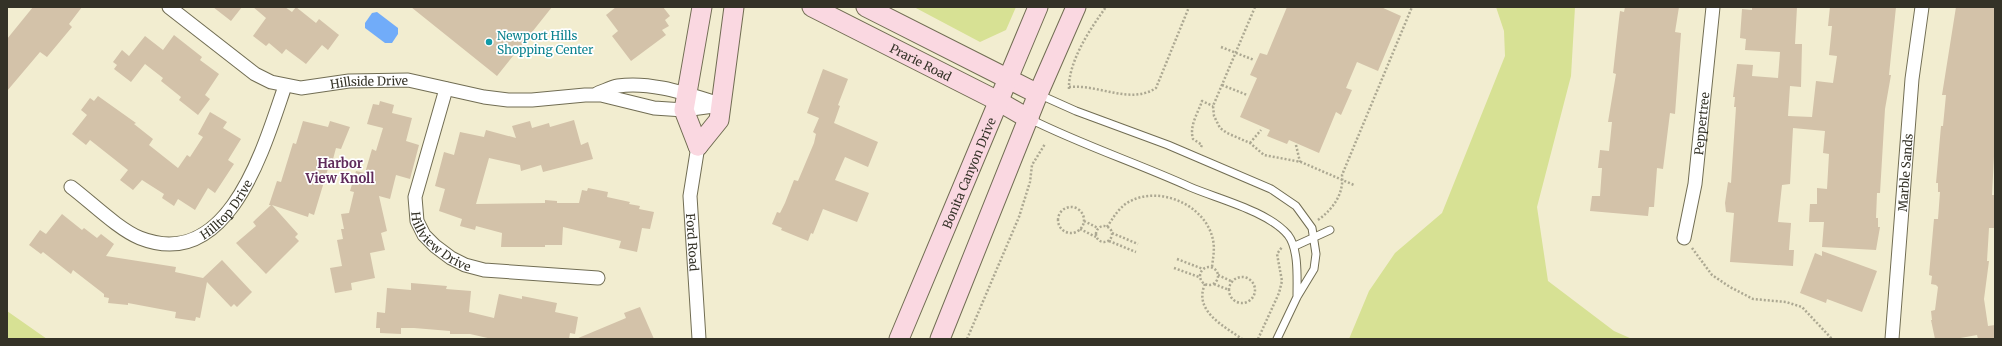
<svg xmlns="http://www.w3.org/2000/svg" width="2002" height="346" viewBox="0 0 2002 346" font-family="Merriweather,serif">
  <rect width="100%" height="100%" fill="#f2edd0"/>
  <!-- green -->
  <path fill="#d7e194" d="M914,7H1016L1006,30L980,42Z
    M1496,7H1575L1571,76L1537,207L1548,281L1614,331L1632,339H1349L1369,291L1395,253L1442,213L1505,56L1504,31Z
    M7,311L47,339H7Z"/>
  <!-- water -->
  <path fill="#71acf9" d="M377,12L398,28V34L392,43H385L365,28V23L372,13Z"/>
  <!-- building -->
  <path fill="#d3c2a9" d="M33,7H82L69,24L72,27L47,57L40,52L7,91V39Z
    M213,7H242L231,21Z
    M253,7H285L292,12L296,7L316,23L319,19L339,35L328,50L322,45L306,64L286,49L282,54L269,43L266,46L253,36L266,18Z
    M411,7H552L497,76Z
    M616,7H663L670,16L665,20L669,26L662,30L666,35L631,61L612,36L618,31L606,15Z
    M1287,7H1381L1401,16L1378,71L1357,62L1346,88L1352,90L1341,115L1336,112L1319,153L1289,140L1287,144L1267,136L1270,130L1240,117L1257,78L1250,75L1260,53L1267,55Z
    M1625,7H1679L1675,32L1681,33L1675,114L1670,113L1663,169L1657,168L1654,207H1649L1648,216L1590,211L1592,196H1600L1602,168H1598L1600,150L1609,151L1612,122H1608L1616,74L1613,73L1619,19L1620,11L1624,12Z
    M1752,7H1797L1795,44H1802L1801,87L1790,86L1788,116L1812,117L1816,81L1833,83L1837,56L1829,55L1832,26H1828L1830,7H1896L1889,75H1891L1885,109L1880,193H1877L1876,218H1878V227H1880L1876,250L1822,247L1824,222H1809L1810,204H1817V188L1827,189L1829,154L1823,153L1825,131L1793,128L1790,184L1782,185L1778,222L1791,223L1789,250H1794L1793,266L1730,262L1734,213L1726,212L1725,203L1728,182L1731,183L1736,107H1734L1735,97H1733L1737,64L1753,65L1752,76L1778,78L1780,52L1745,50L1746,39L1740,38L1742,9L1752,10Z
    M1956,7H1995V137L1992,195H1995V228H1989L1987,261H1989L1984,299L1988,326L1995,325V339H1978L1977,335L1955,339H1935L1931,320H1932L1931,311L1935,310L1938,287L1936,285L1931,284L1932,276L1929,275L1934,219H1938L1940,192H1938V183H1936L1941,126H1943L1946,95H1942Z
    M174,35L202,57L200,60L219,74L205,95L210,99L198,115L179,100L181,97L161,81L163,78L145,64L131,82L114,69L117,65L113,62L122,50L129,56L145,36L163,50Z
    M823,69L848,79L838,105L840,106L834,123L878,142L868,167L845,157L835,180L869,193L857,222L823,209L813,234L811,233L808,241L781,230L782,228L772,224L777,212L780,213L785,203L794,180L798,181L814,143L816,134L813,132L819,118L807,113Z
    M98,96L136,123L134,124L153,139L149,145L178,168L187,155L190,157L203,137L198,134L210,112L227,122L223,128L241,139L228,160L234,164L215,193L208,188L195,210L178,199L174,206L162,198L164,194L142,180L133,190L120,180L128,170L90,140L86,145L72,134L87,115L81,110L90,98L94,101Z
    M380,101L394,105L392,113L412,118L406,141L419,145L410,179L396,175L390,199L379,196L387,231L381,233L385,250L370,253L375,278L351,283L352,290L335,293L330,268L342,266L337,240L343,239L341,229H344L341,214L349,213L354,192L350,191L356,171L365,173L372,149L376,151L383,128L367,124L373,104L379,105Z
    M574,120L581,145L588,142L593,159L543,172L541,165L521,171L520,165L489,158L476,204L545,203V200L557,201V203H579L582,190L587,191L588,188L608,192L607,197L630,202L629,204L640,206L639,209L654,212L650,229L642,228L637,252L619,248L621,241L563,227L562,245H545V247H501L502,233L476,226L475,230L460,226L462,219L439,211L445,189L435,186L444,152L454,155L460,132L484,137L486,130L516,138L512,126L530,121L532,128L549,123L550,127Z
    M303,121L328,127L330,121L350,127L341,149L336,148L332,163L330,162L314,215L309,213L308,217L272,205L298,234L295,237L299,241L266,274L236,243L256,226L253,222L271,205H269L277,181L281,182L293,143L296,144Z
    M62,214L82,230L84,228L97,238L101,234L114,244L106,256L176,267L175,272L203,278L222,260L252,292L237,307L234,304L231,307L207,282L200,318L196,317L195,321L175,318L176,312L128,303V305L108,303L109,298L104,297V294L73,270L71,274L43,252L41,254L29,245L40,230L46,234Z
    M1822,251L1877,271L1862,312L1827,299L1826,303L1800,293L1815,253L1822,256Z
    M411,283L447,286L446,289L471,291L469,312L494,318L499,294L522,299V296L557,303L555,312L578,317L575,334L570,333L569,339H492L470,334H450V331L414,328H401V334L380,333V328H376L377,312L385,313L387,288L411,290Z
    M640,307L654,339H576L626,318L624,313Z"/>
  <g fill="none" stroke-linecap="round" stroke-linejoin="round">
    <!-- lane casing -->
    <g stroke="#716d53" stroke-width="9">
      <path id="lane" d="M1038,94L1076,111L1168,145L1271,189L1296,206L1312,228L1316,254L1314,269L1297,297L1277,339
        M1030,119C1082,145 1137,163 1190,187C1218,199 1268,211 1288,235C1299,249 1297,279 1297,297
        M1295,246L1330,230"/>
    </g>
    <!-- street casing -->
    <g stroke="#716d53" stroke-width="15">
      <g id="street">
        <path id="s1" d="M169,7L255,74L271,82L301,88L349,81L408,80L484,97L508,100H532L585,95H601L654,108L684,110L721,105"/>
        <path id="s2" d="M446,89L415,197L417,221L424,235L435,246L451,258L465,265L484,270L598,278"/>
        <path d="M598,93C604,91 612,87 618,86C650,81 687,94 717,103"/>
        <path id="s3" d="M698,146L690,196L699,339"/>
        <path id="s4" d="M71,187C91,202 118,229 140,238C229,273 264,147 285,86"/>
        <path id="s5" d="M1684,238L1695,184L1713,7"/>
        <path id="s6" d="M1892,339L1912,79L1922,7"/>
      </g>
    </g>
    <!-- secondary casing -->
    <g stroke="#716d53" stroke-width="21">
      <g id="secondary">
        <path id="s7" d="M812,7L998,101L1029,119"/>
        <path d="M866,7L1038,94"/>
        <path d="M698,146L719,120L734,7"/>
        <path d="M698,146L684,110L702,7"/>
        <path id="s8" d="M899,339L1038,7"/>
        <path d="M940,339L1038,94L1076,7"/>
      </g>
    </g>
    <!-- path -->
    <path stroke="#aca892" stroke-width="2.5" stroke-dasharray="2 2" stroke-linecap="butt" d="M1255,7L1213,106L1214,116L1220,128L1227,133L1250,143L1264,155L1301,162L1354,185
      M1221,47L1254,60
      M1222,85L1247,95
      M1069,87C1099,84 1130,105 1156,88L1189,7
      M1069,89C1068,62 1090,29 1106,7
      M1250,143L1261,130
      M1296,145L1300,162
      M1201,147L1202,145L1193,139C1189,126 1198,113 1202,101L1213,106
      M1058 220a13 13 0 1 1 26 0a13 13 0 1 1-26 0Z
      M1318,220C1333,209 1344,194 1342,175L1412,7
      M1084,221L1098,228
      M1096 234a8 8 0 1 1 16 0a8 8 0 1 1-16 0Z
      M1107,227C1113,218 1118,209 1127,203C1157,184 1206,204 1213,240C1215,249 1213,258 1212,267
      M1080,229L1096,237
      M1112,233L1138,244
      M1109,241L1136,252
      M1692,248L1712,275L1730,287L1753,299L1786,302L1802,307L1832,339
      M1177,259L1203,269
      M1200 276a9 9 0 1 1 18 0a9 9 0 1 1-18 0Z
      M1174,268L1199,277
      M1218,275L1233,282
      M1229 290a13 13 0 1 1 26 0a13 13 0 1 1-26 0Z
      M1205,284C1193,311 1224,326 1242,339
      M1214,284L1229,290
      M967,339L1019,217L1030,182L1032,165L1045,144
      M1258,339L1279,293L1282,281L1277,254L1282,247"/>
    <!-- lane -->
    <use href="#lane" stroke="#fff" stroke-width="7"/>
    <!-- street -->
    <use href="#street" stroke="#fff" stroke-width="13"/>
    <!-- secondary -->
    <use href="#secondary" stroke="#fad8e1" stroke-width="19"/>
  </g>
  <!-- markers -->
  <circle fill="#0f9aa8" stroke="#fff" stroke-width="1.5" cx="489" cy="42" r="4"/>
  <g text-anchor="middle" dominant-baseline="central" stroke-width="3.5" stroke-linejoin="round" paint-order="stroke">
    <!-- culture labels -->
    <g font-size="12" fill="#0d838f" stroke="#fff" text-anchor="start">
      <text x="497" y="35">Newport Hills<tspan x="497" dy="14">Shopping Center</tspan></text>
    </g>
    <!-- street labels -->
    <g font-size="12" fill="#343227" stroke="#fff">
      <text stroke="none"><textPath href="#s7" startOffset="122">Prarie Road</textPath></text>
      <text stroke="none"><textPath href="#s1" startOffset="226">Hillside Drive</textPath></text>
      <text stroke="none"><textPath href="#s5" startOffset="116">Peppertree</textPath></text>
      <text stroke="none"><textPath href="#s8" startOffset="180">Bonita Canyon Drive</textPath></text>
      <text stroke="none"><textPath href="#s6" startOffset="167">Marble Sands</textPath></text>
      <text stroke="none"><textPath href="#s4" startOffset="186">Hilltop Drive</textPath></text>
      <text stroke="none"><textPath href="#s2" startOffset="168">Hillview Drive</textPath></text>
      <text stroke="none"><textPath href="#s3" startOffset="97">Ford Road</textPath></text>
    </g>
    <!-- neighbourhood labels -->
    <g font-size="13" font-weight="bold" fill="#5f2b5b" stroke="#fff">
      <text x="340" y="163">Harbor<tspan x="340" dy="15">View Knoll</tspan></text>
    </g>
  </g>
  <!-- border -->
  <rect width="2002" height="346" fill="none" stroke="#343227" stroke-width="16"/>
</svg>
